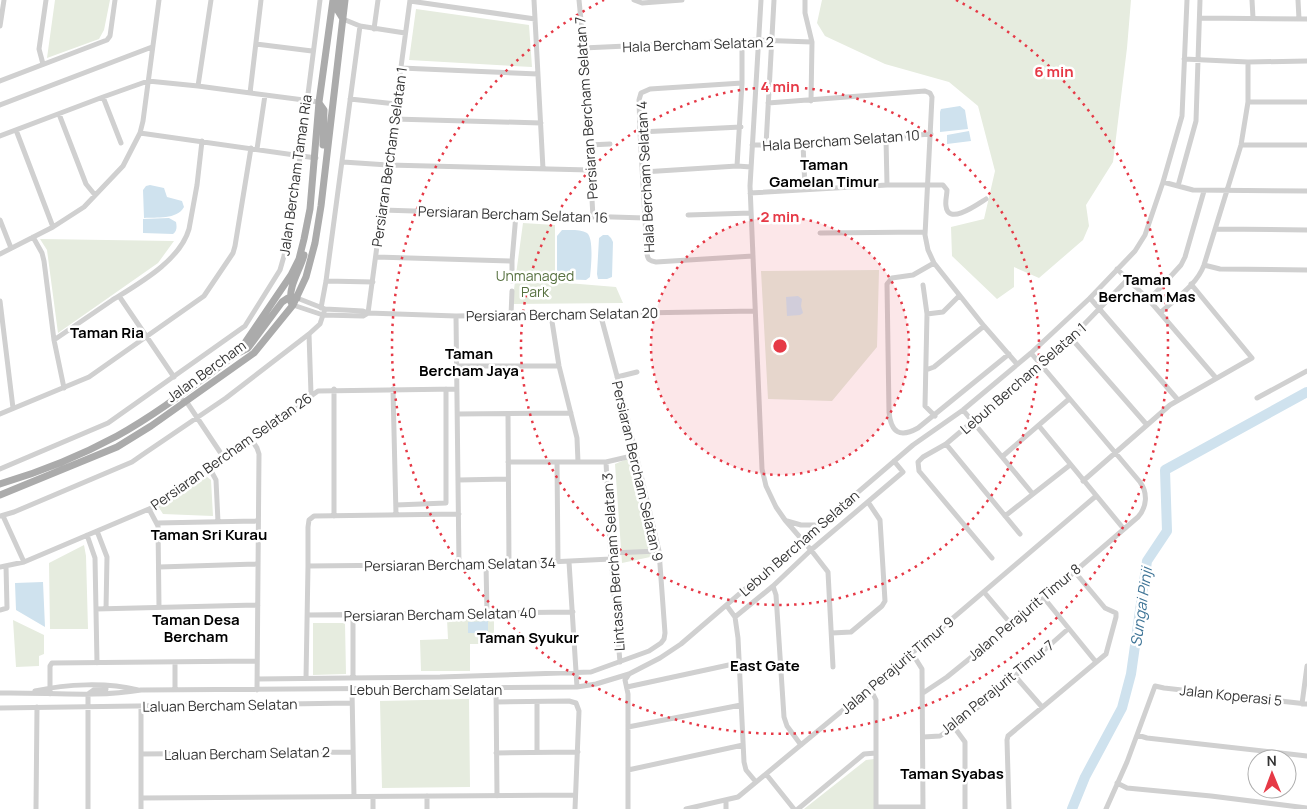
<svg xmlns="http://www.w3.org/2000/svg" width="1307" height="809" viewBox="0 0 1307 809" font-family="Manrope,sans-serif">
  <rect width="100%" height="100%" fill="#fff"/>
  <!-- green -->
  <path fill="#e6ecdf" d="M55,0H110L104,30L99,39L47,58Z
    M822,0H1131L1127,48L1113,162L1086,205L1089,226L1083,240L1039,278L1014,267V287L997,299L952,256L951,227L984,219L995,171L978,106L949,82L885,64L825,36L817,23Z
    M416,9L529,25L532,67L409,60Z
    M523,223L555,225V282L616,287L623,303L512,304Z
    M40,239L174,241L158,263L58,333L47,250Z
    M879,270L877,347L832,401L768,399L761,271Z
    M634,456L655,556L622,563L615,464Z
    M206,476L211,480L213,516L163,514L156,503Z
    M84,545L86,556L88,629H50L49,563Z
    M494,618V644H470V671H421L420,640L448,639L447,619Z
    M13,620L44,635V654L39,656V666L16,667Z
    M313,623H345L346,674L313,675Z
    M469,699L470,787L382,788L380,701Z
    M874,759V809H804L866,760Z"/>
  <!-- water -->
  <path fill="#cfe2ee" d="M960,106L965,110L968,129L940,132V112L941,109Z
    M969,131L971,141L947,144V135Z
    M150,185L164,188L167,197L182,201L184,207C177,220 156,217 144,218L143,190L146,186Z
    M169,218L176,222C177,227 177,231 173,234L143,233V219Z
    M562,230C569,230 581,229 587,233C594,238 591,268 590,277L586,280L559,279L557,274V236Z
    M603,235H608L611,238L613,242L612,277L607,279H598L597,274L599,238Z
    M798,296L802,299L801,306L803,313L800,315L787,316L786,297Z
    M43,582L45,627L16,610L15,583Z
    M488,621V633H468V622Z"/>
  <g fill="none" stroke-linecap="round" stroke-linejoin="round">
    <!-- river -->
    <path stroke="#cfe2ee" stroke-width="10" d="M1072,809L1085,777L1122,708L1131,674L1147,561L1167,531L1165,470L1307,392"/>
    <!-- minor -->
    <path stroke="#d0d0d0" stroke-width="5" d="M534,0L543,169
      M579,0L583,41L593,217
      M634,0L642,3L682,0
      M761,0L750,186L762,469L766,486L776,507L785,520L811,550L828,572L833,667
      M805,0V13L812,42L811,101
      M1252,0L1253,18
      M1298,0L1299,19
      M410,1L535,19
      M1200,18L1307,19
      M343,19L360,26L405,33
      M0,26L4,0
      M374,29L378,0
      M256,44L312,51
      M583,48L758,40L812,42
      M1184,59L1248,62L1307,61
      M43,64L39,49L46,0
      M401,68L538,74
      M0,81L107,40L110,36L115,0
      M742,83L650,89L641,93L639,100L640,132L647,254C648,260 650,261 656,262L753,256
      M198,86L211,0
      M250,93L261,0
      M103,97L148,81L198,86L319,102
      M350,99L396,104
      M1248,102H1307
      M768,103L925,91L930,93L932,97L925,235L928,250L934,263L984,326L1017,364
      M0,105L152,47
      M59,114L86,184L95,195
      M394,119L541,123
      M16,130L53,227
      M640,132L741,127
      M140,133L316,158
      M0,136L103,97L121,143
      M886,138L887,185
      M803,144L805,188
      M589,145L610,144
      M752,145L803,144L931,134
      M766,145L774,0
      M1241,145H1307
      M257,149L265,95
      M343,162L388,165L590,170
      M737,166L751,167
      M643,172L737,166L742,83V41
      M1163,182L1193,190L1307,191
      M1178,186L1196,121L1200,0
      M750,193L887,185H943L947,190C947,195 945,201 946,206C948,226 978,204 986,199
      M382,210L645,218
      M688,215L751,213
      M0,220L11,248
      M1215,229L1307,230
      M820,233L925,232
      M33,237L42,253L44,261L54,340L64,388
      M0,254L53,227L84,207L123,166L140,133L143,121L159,0
      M376,257L512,261L516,214
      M934,263L913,275L892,278L887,284L889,412C891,433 900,438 918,428L1009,354
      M1204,265L1220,269L1307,270
      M1117,269L1149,300L1216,378
      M326,281L373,282
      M512,281V261
      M923,285L927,314L925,406L935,416
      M119,296L174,377
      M297,298L325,309L363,311L368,313L456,316L755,311
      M1090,298L1178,400
      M1149,300L1181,265L1185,257L1204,191
      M0,301L13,408
      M293,305L323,315L363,316L368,313
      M321,308L326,281L360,26
      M368,313L410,0
      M1160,313C1175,299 1197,285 1204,265L1241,145L1248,102V62
      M927,314L943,312L959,296
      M511,315L512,291
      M551,315L559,366L577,438L578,462
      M456,316L459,565
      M309,334L311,394
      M1071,338L1147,425
      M54,340C73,327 92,314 111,301C138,284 180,261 189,229L197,185L202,141
      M457,366H559
      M926,370L934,367L984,326
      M617,377L637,372
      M334,389V516
      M393,389L396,515
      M1257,398L1307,371
      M183,400L186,401L224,458
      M963,410L1032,493
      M0,414L89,377L204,296L233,253L235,246L251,148
      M458,414L571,413
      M508,414L509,564
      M1039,426L1123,528
      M251,439L257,448L259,454L257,690
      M946,444L1020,534
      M1003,456L1069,399
      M508,462H606L636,455
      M557,462L558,562
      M606,462L611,559L620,662
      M0,469L108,423L245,326L280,270L284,256L295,196L320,0
      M210,469L216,480L218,522
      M458,480L508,479
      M1083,481L1170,405L1252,358L1191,284
      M396,505L446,503V389
      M149,509L158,526L159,607
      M0,516L14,512L132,462L142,455L226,398L309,334L320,324L325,309
      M3,516L24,562
      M1005,516L1070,465
      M787,521L801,525H818
      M157,523L258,521
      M97,531L107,557L106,609
      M87,535L95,558L97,663
      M611,553L659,551
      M992,558L919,471L918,462L923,457L946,444L1071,338L1128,279
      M569,562L577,687
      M486,564L487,614
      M308,566L509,564L611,559
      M0,567L24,562L156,506L318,391L457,389
      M159,567L258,564
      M773,586L811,550L903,472L894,461
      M984,592L1011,624
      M1044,598L1096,662
      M727,606L735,617L738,638L744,762L746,770L756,782
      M96,609L258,605
      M0,610L7,608L6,566
      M307,615L573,612
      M353,615V678
      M735,617L773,586L776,595L784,717L787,726L801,745
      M832,633L851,632L882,606L885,601L880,520L868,502
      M912,653L922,669L923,809
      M175,662V690
      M1015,676L1042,707
      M306,678L308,566V527L309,520L314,516L459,514
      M257,679L440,677L591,672L649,651L661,643L664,639L665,633L659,551L621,391L600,313
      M627,687L738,663
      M870,688L876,700V809
      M496,689L497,796
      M352,690L354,797
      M35,691C67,684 106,682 138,690
      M0,693C47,692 94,698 141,690L577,687L596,684L629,674L660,658L681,644L913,445L963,410L1031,353L1090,298L1135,251L1145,235L1163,182L1182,116L1187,0
      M923,693L947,677L1044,598L1138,517C1147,507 1148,493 1140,482L1031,353
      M50,694V666L52,663L257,661
      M88,694V809
      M88,694L95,689H106
      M496,702L569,701L576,703L579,711L575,809
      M537,702V752
      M1302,704L1307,666
      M141,706V809
      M0,708L352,703
      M628,727L741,705
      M954,727L965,742V809
      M1137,735L1147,738L1307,756
      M923,737L940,736L954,727L1015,676L1068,629
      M496,753L578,752
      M141,754L353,752
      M628,770L743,745
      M766,774L794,809
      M1117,783L1127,788L1211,796L1307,808
      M427,796V809
      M373,797V809
      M141,798L575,795
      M726,800V809
      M876,807H923
      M36,809L37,707
      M628,809V694L625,680L629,674
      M686,809L738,797L912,653L1096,496
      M798,809L864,754L876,753
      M1009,809L1007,740L1008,736L1106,654L1116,617V613L1105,608L1074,571
      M1106,809L1127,762L1155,686L1164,688L1307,704"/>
    <!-- major -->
    <path stroke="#ababab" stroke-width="7" d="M339,0L338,11L343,19
      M319,103L324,110L323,145
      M291,302C288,287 300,270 304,255
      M240,352L248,348L282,302L288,298H297
      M0,484C40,472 80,456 117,436C160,412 199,381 238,353L291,275L299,259L304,239L310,209L319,102L333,0
      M0,495L117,447L151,426L254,353L293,305L306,277L315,243L321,206L345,0"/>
  </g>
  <!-- distance rings -->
  <circle cx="780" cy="346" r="129" fill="#e63946" fill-opacity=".12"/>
  <g fill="none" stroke="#e63946" stroke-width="2.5" stroke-dasharray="2.5 5">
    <circle cx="780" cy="346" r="129"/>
    <circle cx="780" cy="346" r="259"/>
    <path d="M956 0A388 388 0 1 1 604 0"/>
  </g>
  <g text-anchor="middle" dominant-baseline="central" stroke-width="5" stroke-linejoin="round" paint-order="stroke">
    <!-- street labels -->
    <g font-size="14" fill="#333" stroke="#fff">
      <text transform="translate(698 44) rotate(-2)">Hala Bercham Selatan 2</text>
      <text transform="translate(586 108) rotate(-94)">Persiaran Bercham Selatan 7</text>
      <text transform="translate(841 140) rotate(-4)">Hala Bercham Selatan 10</text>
      <text transform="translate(389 157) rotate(-82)">Persiaran Bercham Selatan 1</text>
      <text transform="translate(295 175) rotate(-82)">Jalan Bercham Taman Ria</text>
      <text transform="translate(645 177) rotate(-93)">Hala Bercham Selatan 4</text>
      <text transform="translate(513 214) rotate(2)">Persiaran Bercham Selatan 16</text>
      <text transform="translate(562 314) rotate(-1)">Persiaran Bercham Selatan 20</text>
      <text transform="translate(206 371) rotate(-36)">Jalan Bercham</text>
      <text transform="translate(1023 378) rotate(-41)">Lebuh Bercham Selatan 1</text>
      <text transform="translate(231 451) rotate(-35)">Persiaran Bercham Selatan 26</text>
      <text transform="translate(638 471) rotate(77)">Persiaran Bercham Selatan 9</text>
      <text transform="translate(799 543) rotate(-41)">Lebuh Bercham Selatan</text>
      <text transform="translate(613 562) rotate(-94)">Lintasan Bercham Selatan 3</text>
      <text transform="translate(460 564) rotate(-1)">Persiaran Bercham Selatan 34</text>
      <text transform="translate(1024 612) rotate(-40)">Jalan Perajurit Timur 8</text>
      <text transform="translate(440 614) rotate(-1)">Persiaran Bercham Selatan 40</text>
      <text transform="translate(897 665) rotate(-40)">Jalan Perajurit Timur 9</text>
      <text transform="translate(997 687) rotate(-39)">Jalan Perajurit Timur 7</text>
      <text x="426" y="689">Lebuh Bercham Selatan</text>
      <text transform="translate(1231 695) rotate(6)">Jalan Koperasi 5</text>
      <text transform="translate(220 705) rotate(-1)">Laluan Bercham Selatan</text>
      <text transform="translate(247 753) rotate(-1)">Laluan Bercham Selatan 2</text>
    </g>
    <!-- park labels -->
    <g font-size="14" fill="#56703f" stroke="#fff">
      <text x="535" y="275">Unmanaged<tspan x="535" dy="16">Park</tspan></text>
    </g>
    <!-- neighbourhood labels -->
    <g font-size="15" font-weight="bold" fill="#000" stroke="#fff">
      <text x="824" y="164">Taman<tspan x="824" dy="17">Gamelan Timur</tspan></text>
      <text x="1147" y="279">Taman<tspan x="1147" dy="17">Bercham Mas</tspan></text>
      <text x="107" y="332">Taman Ria</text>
      <text x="469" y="353">Taman<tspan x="469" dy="17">Bercham Jaya</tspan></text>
      <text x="209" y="534">Taman Sri Kurau</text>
      <text x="196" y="619">Taman Desa<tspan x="196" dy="17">Bercham</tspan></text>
      <text x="528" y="637">Taman Syukur</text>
      <text x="765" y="665">East Gate</text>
      <text x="952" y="773">Taman Syabas</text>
    </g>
    <!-- water labels -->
    <g font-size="15" font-style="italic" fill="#3f7597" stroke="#fff">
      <text transform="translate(1141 607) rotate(-82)">Sungai Pinji</text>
    </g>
  </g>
  <circle cx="780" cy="346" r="8" fill="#e63946" stroke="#fff" stroke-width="2.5"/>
  <g font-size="15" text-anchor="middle" font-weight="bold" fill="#e63946" stroke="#fff" stroke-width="5" stroke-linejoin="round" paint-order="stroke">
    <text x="1054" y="77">6 min</text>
    <text x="780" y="92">4 min</text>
    <text x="780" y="222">2 min</text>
  </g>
  <!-- north arrow -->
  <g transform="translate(1272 774) rotate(359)"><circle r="24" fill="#ffffff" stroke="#adadad"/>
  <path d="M0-4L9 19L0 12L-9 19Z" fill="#e63946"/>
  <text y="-8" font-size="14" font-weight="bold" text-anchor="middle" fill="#333333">N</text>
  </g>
</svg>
